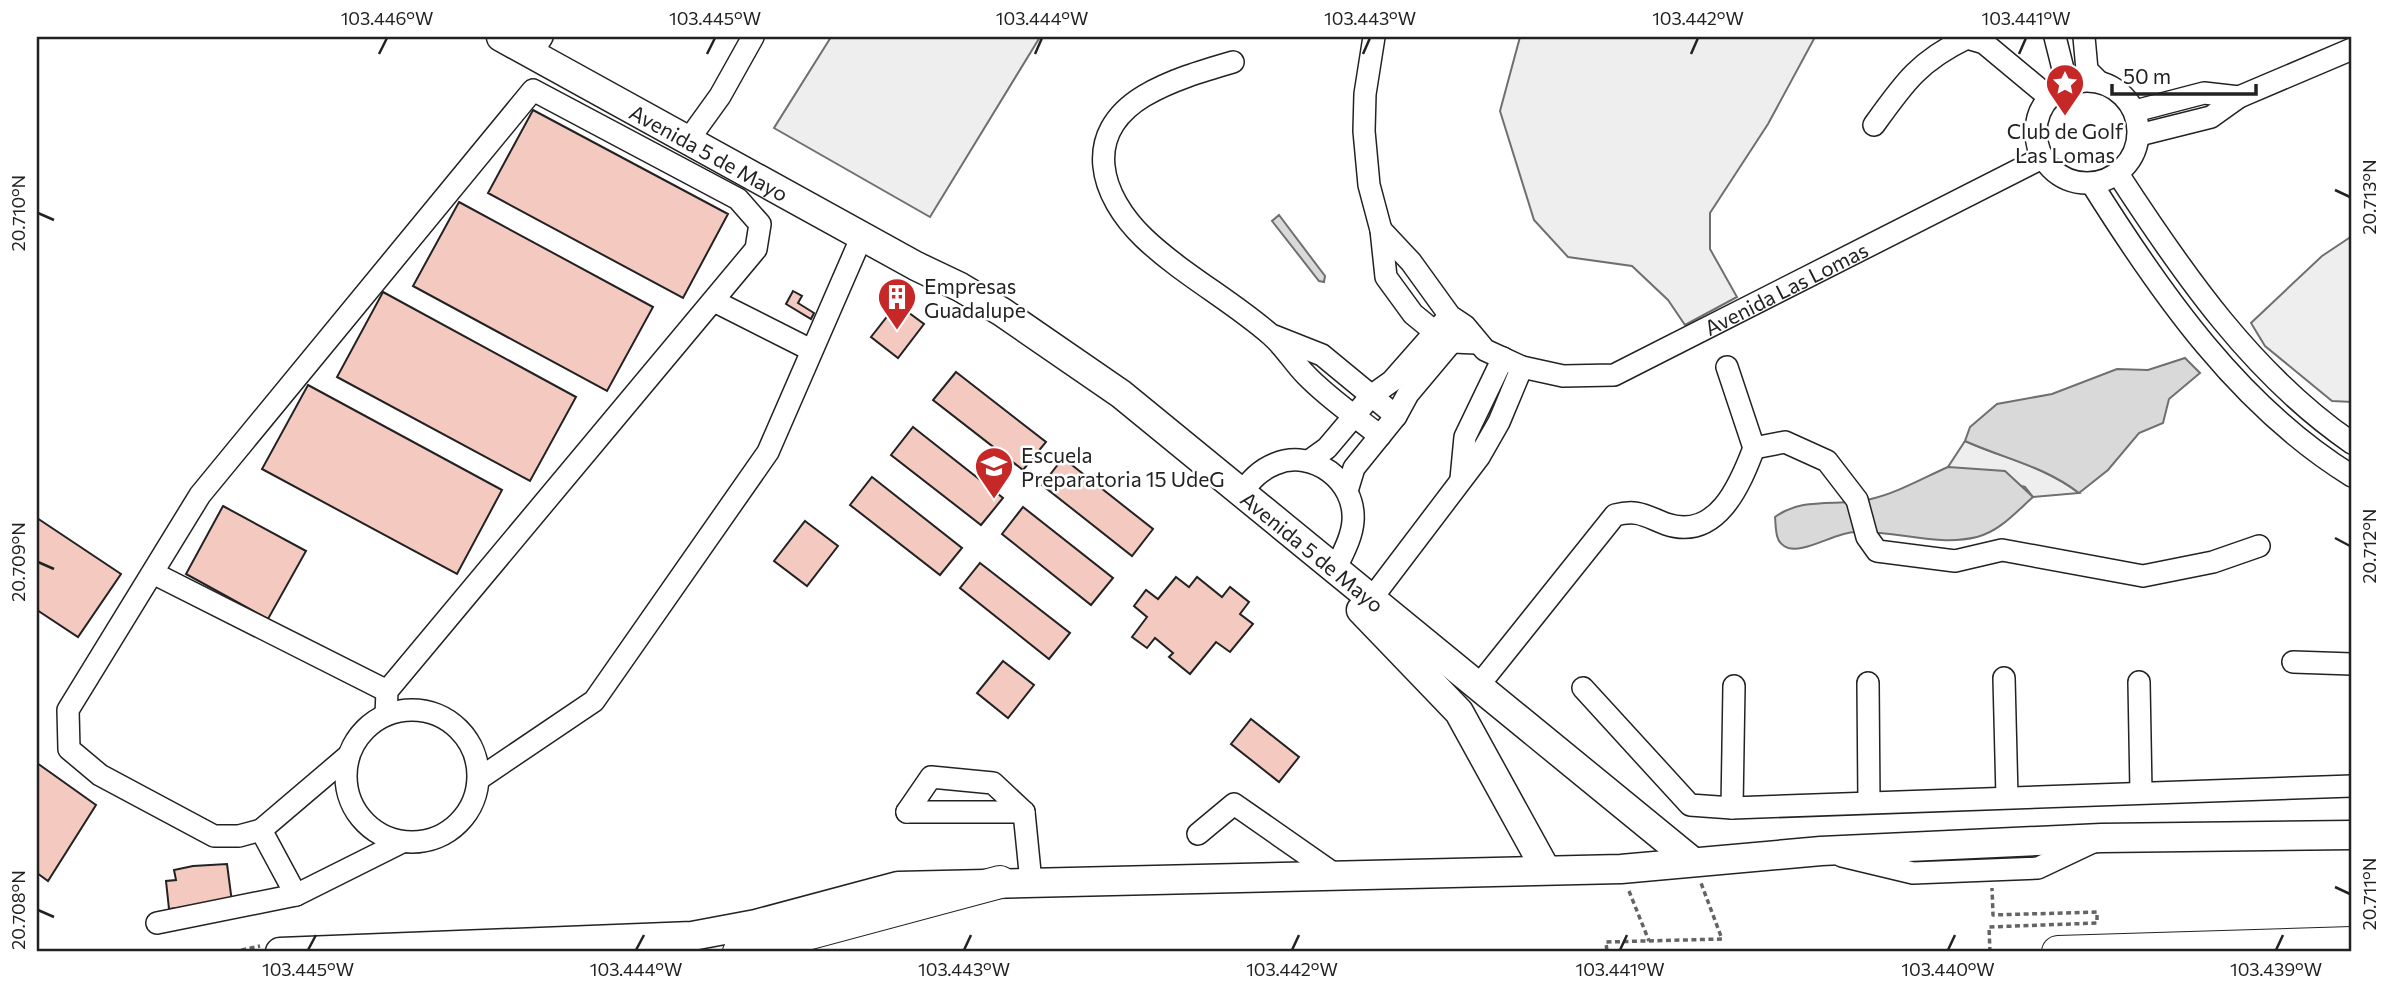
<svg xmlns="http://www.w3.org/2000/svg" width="2389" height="989" viewBox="0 0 2389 989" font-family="Commissioner,sans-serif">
  <rect width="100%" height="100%" fill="#fff"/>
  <!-- green -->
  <path fill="#eee" stroke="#6f6f6f" stroke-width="2" d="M831,37H1040L930,217L774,128Z
    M1520,37H1815L1768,124L1710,213V249L1737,297L1685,325L1668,300L1632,266L1568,257L1534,220L1500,111Z
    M2352,236V402L2332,401L2265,346L2251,323L2322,256Z
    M1965,441C2005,459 2044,466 2079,493L2033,497L2025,487L1948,467Z"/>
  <!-- water -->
  <path fill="#d9d9d9" stroke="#6f6f6f" stroke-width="2" d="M1279,215L1325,276L1324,282L1319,281L1272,221Z
    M2185,358L2200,373L2169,399L2163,423L2139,433L2108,470L2079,493C2044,466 2005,459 1965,441L1970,427L1997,404L2052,394L2117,369L2148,370Z
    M1948,467L2005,471L2033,497C2016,512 2000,531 1977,537C1936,547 1896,530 1855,532C1835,532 1800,557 1784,546C1775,541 1776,527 1775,517C1803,496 1839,507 1871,499C1897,493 1923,478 1948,467Z"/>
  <!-- building -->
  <path fill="#f3c9c0" stroke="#222" stroke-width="2" d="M533,110L728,214L683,298L488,193Z
    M459,202L653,307L607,391L413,286Z
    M793,291L802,296L798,303L814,313L811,319L786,304Z
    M383,292L576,397L530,481L337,377Z
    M897,304L924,324L898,358L871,337Z
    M956,372L1046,442L1023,470L933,400Z
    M308,385L502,490L457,574L262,469Z
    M913,427L1003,498L981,525L891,455Z
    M1063,458L1153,529L1132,556L1042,485Z
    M872,477L962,548L940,575L850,505Z
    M223,506L306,551L268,619L186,574Z
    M1023,507L1113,578L1091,605L1002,534Z
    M37,518L121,574L78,637L37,610Z
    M805,521L838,546L807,586L774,561Z
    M980,563L1070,633L1049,659L960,588Z
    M1176,577L1189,587L1197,577L1222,597L1230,587L1249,602L1240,614L1253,624L1230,652L1216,642L1190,674L1169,657L1173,653L1155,638L1147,648L1132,637L1147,617L1134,606L1146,590L1158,599Z
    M1003,661L1034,685L1008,718L977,693Z
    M1251,719L1299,757L1279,782L1231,744Z
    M37,763L96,805L48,881L37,873Z
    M227,864L232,902L169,909L166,881L176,880L174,870L193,866Z"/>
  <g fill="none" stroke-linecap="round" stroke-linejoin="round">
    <!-- minor casing -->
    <g stroke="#222" stroke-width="24">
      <g id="minor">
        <path d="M1374,37L1365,94L1364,131L1369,185L1381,230L1386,277L1413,314L1435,332L1453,342L1476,343"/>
        <path d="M2055,37L2065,77L2059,89"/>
        <path d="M2084,37L2087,70L2099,82"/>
        <path d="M532,53L542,37"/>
        <path d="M1233,62C1202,71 1171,80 1144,96C1081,134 1100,196 1144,238C1183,275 1231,300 1271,335C1284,346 1294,363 1306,375C1328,398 1355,416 1380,436"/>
        <circle cx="2087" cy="132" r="51"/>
        <path d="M2135,111L2204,93L2239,97"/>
        <path d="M1874,125C1904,83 1919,61 1967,38L1984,43L2049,97"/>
        <path d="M2139,135L2211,117L2239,97L2352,49"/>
        <path d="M689,139L720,96L753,37"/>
        <path d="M2118,174C2183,274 2253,375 2352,443"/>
        <path d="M2092,184C2161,294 2240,407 2352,476"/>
        <path id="s1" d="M1381,230L1411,262L1450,316L1465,326L1485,350L1522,367L1563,376L1614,375L2042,158"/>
        <path d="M714,301L811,350"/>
        <path d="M1274,336L1322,355L1396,416"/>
        <path d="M1754,448L1785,442L1827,461L1857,500L1867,537L1877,551L1955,561L2002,550L2143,576L2213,562L2259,546"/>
        <path d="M1309,461L1327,448L1371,396L1392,381L1444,322"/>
        <path d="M1461,479L1465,437L1503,358"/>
        <path d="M1347,491L1354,468L1396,416L1408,394L1460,332"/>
        <path d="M1242,492C1251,480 1260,470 1275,464C1313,448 1356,481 1353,521C1352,537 1343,553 1336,568"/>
        <path d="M153,573L387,691"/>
        <path d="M1372,598L1479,457L1499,422L1522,367"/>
        <path d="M2293,662L2352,664"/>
        <path d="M2004,678L2007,797"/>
        <path d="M2139,682L2141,792"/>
        <path d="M1868,683L1869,802"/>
        <path d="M1479,685L1615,515C1638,509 1645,516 1666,524C1717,541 1740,485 1754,448L1727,367"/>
        <path d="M1583,688L1690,805L1732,808L2352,786"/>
        <circle cx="412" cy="776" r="66"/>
        <path d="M348,756L261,830L239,836H214L100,775L69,749L68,710L200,495L533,90L738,199L760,224L756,249L387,691L386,715"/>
        <path d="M480,778L594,701L768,452L862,236"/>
        <path d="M1732,808L1734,686"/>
        <path d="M907,812L931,777L993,783L1024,812L1031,882"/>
        <path d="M907,812H1024"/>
        <path d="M261,830L296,895"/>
        <path d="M1198,834L1234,804L1333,873"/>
        <path d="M1842,856L1913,873L2038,868L2093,842"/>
        <path d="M157,923L296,895L402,842"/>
      </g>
    </g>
    <!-- major casing -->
    <g stroke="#222" stroke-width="31">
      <g id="major">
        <path id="s2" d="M501,37L916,266L960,287L1002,312L1121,394L1692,861"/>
        <path d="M1361,610L1459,712L1546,870"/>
        <path d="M280,952L692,936L756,924L898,886L1621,869L1821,851L2101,838L2352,835"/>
      </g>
    </g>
    <!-- highway casing -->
    <g stroke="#222" stroke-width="34">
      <path id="highway" d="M739,952L1000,882
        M2058,952L2352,943"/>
    </g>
    <!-- path -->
    <path stroke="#646464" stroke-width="3.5" stroke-dasharray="5 3.5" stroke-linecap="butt" d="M1629,891L1649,941
      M233,952L260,946
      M1656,952H1607L1606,942L1722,939L1701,883
      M1990,952L1989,927L2097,923V912L1993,915L1992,888"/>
    <!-- minor -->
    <use href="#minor" stroke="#fff" stroke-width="21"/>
    <!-- major -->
    <use href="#major" stroke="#fff" stroke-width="28"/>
    <!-- highway -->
    <use href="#highway" stroke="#fff" stroke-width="32"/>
  </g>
  <!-- ticks -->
  <path fill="none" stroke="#222" stroke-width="2.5" d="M379,54L387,38M707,54L715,38M1035,54L1042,38M1363,54L1370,38M1691,54L1698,38M2019,54L2026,38M2335,190L2350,197M38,213L54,220M2335,538L2350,546M38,562L54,569M2335,887L2350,894M38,910L54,917M308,950L316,935M636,950L644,935M964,950L971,935M1292,950L1299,935M1620,950L1627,935M1948,950L1955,935M2276,950L2283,935"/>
  <!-- icons -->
  <defs>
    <g id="sight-pin" transform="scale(2.0125)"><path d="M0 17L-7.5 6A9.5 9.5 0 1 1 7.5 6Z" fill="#c62828" stroke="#fff"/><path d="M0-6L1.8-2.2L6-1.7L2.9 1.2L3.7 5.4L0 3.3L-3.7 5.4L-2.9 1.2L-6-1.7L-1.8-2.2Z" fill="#fff"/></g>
    <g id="building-pin" transform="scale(2.0125)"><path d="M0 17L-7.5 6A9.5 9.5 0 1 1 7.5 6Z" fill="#c62828" stroke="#fff"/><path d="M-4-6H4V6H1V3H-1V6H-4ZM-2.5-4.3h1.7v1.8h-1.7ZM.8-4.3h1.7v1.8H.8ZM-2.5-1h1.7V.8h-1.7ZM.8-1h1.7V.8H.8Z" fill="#fff"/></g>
    <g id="university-pin" transform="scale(2.0125)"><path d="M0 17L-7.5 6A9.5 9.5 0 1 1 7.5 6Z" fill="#c62828" stroke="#fff"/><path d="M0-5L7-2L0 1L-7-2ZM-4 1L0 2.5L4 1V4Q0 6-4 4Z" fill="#fff"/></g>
  </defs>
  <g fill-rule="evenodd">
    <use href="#sight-pin" x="2065" y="83"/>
    <use href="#building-pin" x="897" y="297"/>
    <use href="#university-pin" x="994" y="466"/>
  </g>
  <g text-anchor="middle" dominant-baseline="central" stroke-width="5" stroke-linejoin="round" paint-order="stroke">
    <!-- poi labels -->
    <g font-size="21" fill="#222" stroke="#fff" text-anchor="start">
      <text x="2065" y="130" text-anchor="middle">Club de Golf<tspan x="2065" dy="24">Las Lomas</tspan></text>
      <text x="924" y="285">Empresas<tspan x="924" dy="24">Guadalupe</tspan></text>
      <text x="1021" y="454">Escuela<tspan x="1021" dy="24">Preparatoria 15 UdeG</tspan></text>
    </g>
    <!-- street labels -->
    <g font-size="21" fill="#222" stroke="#fff">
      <text stroke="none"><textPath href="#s2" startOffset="238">Avenida 5 de Mayo</textPath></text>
      <text stroke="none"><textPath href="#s1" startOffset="486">Avenida Las Lomas</textPath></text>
      <text stroke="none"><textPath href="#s2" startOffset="964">Avenida 5 de Mayo</textPath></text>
    </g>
  </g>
  <!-- border -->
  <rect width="2389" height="989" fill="none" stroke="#ffffff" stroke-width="77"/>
  <!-- scale -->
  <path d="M2112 84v10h144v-10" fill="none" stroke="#222222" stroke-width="3.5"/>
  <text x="2123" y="84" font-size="21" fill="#222222" stroke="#ffffff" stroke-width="5" paint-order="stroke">50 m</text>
  <rect x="38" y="38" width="2312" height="912" fill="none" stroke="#222" stroke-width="2.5"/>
  <g font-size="18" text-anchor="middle" fill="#222">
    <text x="387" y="25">103.446°W</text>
    <text x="715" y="25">103.445°W</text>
    <text x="1042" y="25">103.444°W</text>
    <text x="1370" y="25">103.443°W</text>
    <text x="1698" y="25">103.442°W</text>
    <text x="2026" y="25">103.441°W</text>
    <text transform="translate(2370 197) rotate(-90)" y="6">20.713°N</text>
    <text transform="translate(19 213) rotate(-90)" y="6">20.710°N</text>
    <text transform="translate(2370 546) rotate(-90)" y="6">20.712°N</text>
    <text transform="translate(19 562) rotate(-90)" y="6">20.709°N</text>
    <text transform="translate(2370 894) rotate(-90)" y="6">20.711°N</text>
    <text transform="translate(19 910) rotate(-90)" y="6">20.708°N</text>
    <text x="308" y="976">103.445°W</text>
    <text x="636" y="976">103.444°W</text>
    <text x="964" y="976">103.443°W</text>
    <text x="1292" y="976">103.442°W</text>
    <text x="1620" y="976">103.441°W</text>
    <text x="1948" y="976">103.440°W</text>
    <text x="2276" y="976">103.439°W</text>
  </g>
</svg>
